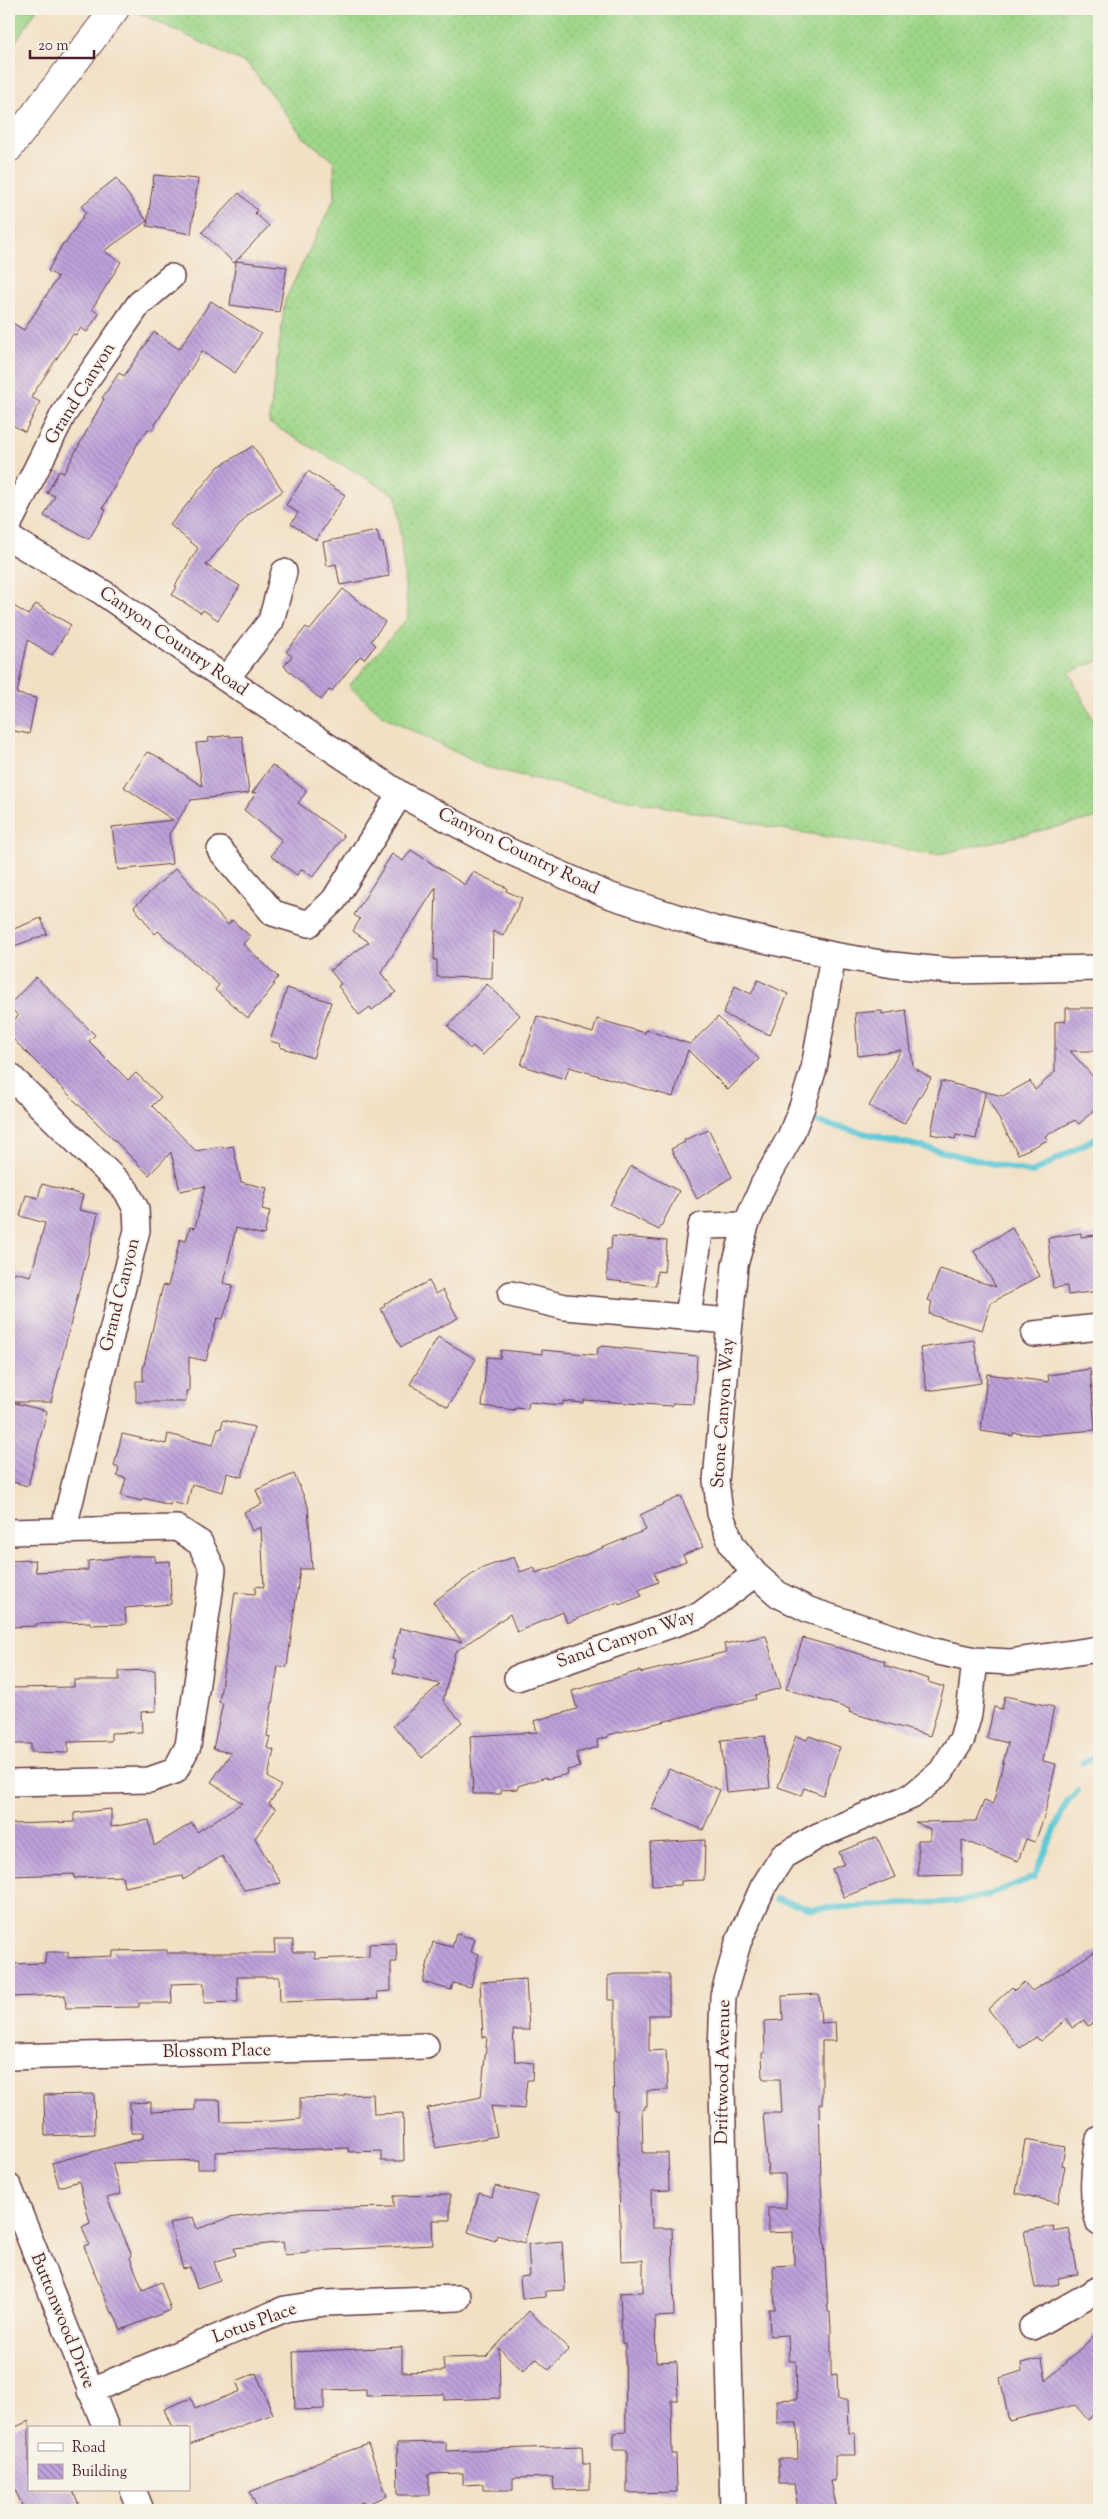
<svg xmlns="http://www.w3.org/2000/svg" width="1108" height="2519" viewBox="0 0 1108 2519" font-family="'Sorts Mill Goudy',serif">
  <defs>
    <pattern id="grass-dots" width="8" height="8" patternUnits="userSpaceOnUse" patternTransform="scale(1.25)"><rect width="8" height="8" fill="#9dd688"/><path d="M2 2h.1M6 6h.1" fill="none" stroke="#89b776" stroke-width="1.8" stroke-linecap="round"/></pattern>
    <pattern id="building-back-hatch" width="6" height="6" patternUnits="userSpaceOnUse" patternTransform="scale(1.25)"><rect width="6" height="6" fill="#bda2db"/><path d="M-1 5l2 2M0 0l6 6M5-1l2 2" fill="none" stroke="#9c83b2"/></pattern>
  </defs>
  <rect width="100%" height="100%" fill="#f7f3e8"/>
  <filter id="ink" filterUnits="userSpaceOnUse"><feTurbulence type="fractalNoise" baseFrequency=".02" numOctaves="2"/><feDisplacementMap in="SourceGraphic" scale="10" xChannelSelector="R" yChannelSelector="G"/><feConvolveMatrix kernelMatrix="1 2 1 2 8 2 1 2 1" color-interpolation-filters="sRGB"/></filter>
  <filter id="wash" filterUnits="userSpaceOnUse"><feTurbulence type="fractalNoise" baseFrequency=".0096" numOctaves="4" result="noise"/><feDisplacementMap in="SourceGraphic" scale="20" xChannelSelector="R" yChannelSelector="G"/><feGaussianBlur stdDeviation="1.12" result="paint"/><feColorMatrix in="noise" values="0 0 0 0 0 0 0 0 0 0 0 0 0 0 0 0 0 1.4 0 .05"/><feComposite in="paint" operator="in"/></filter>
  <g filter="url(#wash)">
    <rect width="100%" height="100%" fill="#f2e0c5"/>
    <!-- grass -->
    <path fill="url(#grass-dots)" stroke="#747a5a" d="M9,9H37L9,52Z
      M131,9H1099V661L1069,672L1099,731V817L936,855L792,831L609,796L485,767L383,716L349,686L408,617L397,496L269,423L285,300L335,197L334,161L303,137L249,65Z"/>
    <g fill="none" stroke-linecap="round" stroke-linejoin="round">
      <!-- stream -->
      <path stroke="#5bc7d5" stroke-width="6" d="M813,1121L1032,1173L1099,1136
        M1083,1762L1099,1757
        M776,1899L812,1909L963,1901L988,1895L1034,1877L1067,1802L1078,1791"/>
    </g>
    <g id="blocks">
      <!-- building -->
      <path fill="url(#building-back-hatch)" d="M154,175L198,179L191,234L147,226Z
        M116,178L147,221L104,251L121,262L92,309L99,314L87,332L81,328L76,335L73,334L31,397L40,402L25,432L9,423V321L24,330L58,277L48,271L63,243L65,244L86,212L81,206Z
        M239,193L257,210L255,213L269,226L236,261L287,267L279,312L230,305L236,261L234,263L202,232Z
        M211,301L261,334L235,373L202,351L151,431L148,429L138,443L103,508L106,510L89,539L44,516L55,496L47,493L59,471L64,473L104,399L102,398L119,373L124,376L154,332L179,349Z
        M253,446L283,491L248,515L206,565L240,586L218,620L203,610L201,613L172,595L177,587L175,586L198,548L170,525L218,467Z
        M308,471L345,495L316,540L291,524L298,513L286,505Z
        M377,531L380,543H383L389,576L340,585L336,564L327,566L323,542Z
        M343,589L385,622L371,641L376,645L364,659L360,656L332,691L329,690L321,700L284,666L292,656L286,652L306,627L310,630Z
        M9,603L28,615L36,604L71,625L52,655L28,640L17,694L36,698L29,734L9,730Z
        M230,735V737L242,736L249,793L191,800L169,834L172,864L118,870L112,827L173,820L124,787L147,752L155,755L202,786L196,743L209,742L208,738Z
        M272,765L307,791L298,803L344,836L313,877L302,869L297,875L271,856L282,840L244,810L257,792L252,793Z
        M411,850L465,885L473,872L507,888L506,891L522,898L503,936L493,931L492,978L437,977V960H434L436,887L381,973L396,992L372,1010L370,1007L359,1015L338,986L341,984L330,970L369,942L353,931L360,919L354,915L392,854L403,861Z
        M176,868L228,925L232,920L250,936L243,944L278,977L273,984H275L248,1018L215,990L219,985L158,931L155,934L134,907Z
        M41,918L47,934L9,948V931Z
        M36,977L95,1035L89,1041L128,1080L136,1073L161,1097L152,1106L196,1151L222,1146L223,1148L233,1146L241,1182L267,1188L262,1209L270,1211L264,1235L236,1228L223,1283L233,1285L223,1319L217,1318L206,1361L189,1357V1391H186V1402H136V1381H143V1369L163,1285L168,1286L180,1239L186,1241L190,1227L195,1228L205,1186L180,1191L171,1152L149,1175L9,1035V1025L18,1016L9,1005Z
        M758,980L788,994L770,1035L723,1014L735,986L751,994Z
        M487,984L520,1015L483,1055L473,1046L470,1049L448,1026Z
        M287,988L331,1002L313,1058L280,1047L281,1044L270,1041Z
        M1066,1008H1099V1051H1070L1099,1083V1105L1079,1124L1075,1120L1045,1136L1048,1140L1018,1154L985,1093L976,1139L956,1135L955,1139L931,1134L941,1081L1003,1096L1030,1081L1035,1090L1055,1072V1022L1066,1021Z
        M906,1010L913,1067L931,1078L904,1124L869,1106L901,1050L858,1056L855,1013L882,1011V1014Z
        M537,1016L593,1033L597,1019L645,1033L646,1030L690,1044L718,1017L759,1059L728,1090L688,1050L673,1097L569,1067L565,1079L521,1065Z
        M709,1130L732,1177L697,1199L671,1149L685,1142L684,1140Z
        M631,1166L679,1191L659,1230L610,1205Z
        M42,1184L83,1195L79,1210L98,1214L51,1402H11L47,1411L28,1486L9,1481V1292L14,1272L31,1276L45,1223L20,1216L26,1195L38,1198Z
        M1012,1228L1040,1276L991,1303L982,1330L929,1314L932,1302L928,1300L940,1269L996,1287L974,1251Z
        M1081,1233V1237L1095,1235L1099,1291L1068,1295L1067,1286L1053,1288L1048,1238Z
        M612,1236L667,1241L664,1272L657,1271L656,1286L607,1280V1249H611Z
        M429,1281L436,1294L443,1290L458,1318L401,1347L381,1309L385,1306L384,1304Z
        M438,1337L476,1359L448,1407L410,1384Z
        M974,1340L981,1383L927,1391L920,1348Z
        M603,1346L697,1356L694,1404L673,1403L672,1406L584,1400L583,1403L563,1401V1405L529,1402L528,1409L515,1408V1410L482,1406L487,1357L500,1358L501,1350L542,1354V1350L597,1355L598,1348Z
        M1090,1369L1095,1430L1039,1435L1013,1433V1436L981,1431L987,1374L1049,1382L1048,1375Z
        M223,1420L254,1427L242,1477L227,1473L223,1492L192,1484L187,1506L171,1502L170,1505L143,1498L142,1501L121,1496L126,1478L117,1476L119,1468L114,1466L122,1434L166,1444L168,1434L213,1445L218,1428L221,1429Z
        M294,1474L308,1506L312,1569H300L287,1667L278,1666L267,1736L270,1737L267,1748L274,1750L268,1777L281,1786L269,1804L276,1809L255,1838L281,1883L244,1890L222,1856L183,1880L182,1876L124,1887L122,1876L74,1878V1874L9,1876V1824L74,1822V1813L111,1809V1827L149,1820L154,1846L192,1823L197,1832L242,1803L211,1782L231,1753L213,1749L223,1703L219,1702L235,1592L255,1594L256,1586L264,1587L261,1527L252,1531L244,1512L262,1504L256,1490Z
        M681,1496L703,1547L683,1555L686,1561L654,1573L658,1582L639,1590L642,1596L619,1605L618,1602L567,1623L563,1612L517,1632L510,1614L455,1652L443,1701L462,1722L422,1758L393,1726L440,1684L393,1673L396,1660L392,1659L400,1628L462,1642L433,1602L480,1569L514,1557L520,1572L534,1567L536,1573L568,1562L646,1530L640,1515Z
        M133,1556H155V1562L170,1561L171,1604L125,1608L126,1624L90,1625V1622L36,1624V1626L9,1627V1561L35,1560L36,1572L88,1570V1561Z
        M766,1636L781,1688L755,1695L756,1699L608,1735V1737L597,1740L598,1747L576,1753L580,1767L567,1770L568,1774L547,1779L546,1777L518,1786V1789L501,1790V1794H473L470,1736L537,1732L534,1721L577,1709L572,1691L632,1673L640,1671L641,1673L726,1652L724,1644Z
        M803,1638L885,1661L884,1665L929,1679L928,1682L944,1687L930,1736L849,1712L850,1709L786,1689Z
        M155,1670L156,1711L141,1712L142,1732L111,1733V1741L68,1742V1753L31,1752V1744H9V1688L74,1687V1680H119V1671Z
        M1005,1696L1054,1707L1043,1761L1056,1764L1044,1817L1035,1842L1026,1839L1018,1861L962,1840V1875L918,1876V1840H930V1829L915,1822L976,1821L984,1801L993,1804L1008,1743L987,1738L994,1707L1002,1709Z
        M765,1736L770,1788L726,1792L721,1740Z
        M796,1736L807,1740L809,1736L840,1747L823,1795L804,1788L801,1795L778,1787Z
        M669,1769L720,1790L703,1830L652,1808Z
        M877,1837L895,1877L844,1897L832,1869L844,1864L839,1852Z
        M705,1840L704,1880L681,1881V1885L652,1886L650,1843Z
        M456,1934L475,1939L471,1952L479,1954L471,1987L453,1983L451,1990L423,1982L433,1942L452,1947Z
        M274,1940H293V1952H315V1959L369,1957V1944L396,1943L397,1962H391V1991L377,1992L378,1999L280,2002L279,1977H237L238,2002L204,2003V1983L171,1984L172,2003H139V2007L66,2008L65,1995L9,1997V1964L45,1963L46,1952H68V1958L113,1956V1951L167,1950V1953H275Z
        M1099,1949V2019L1088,2026L1084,2020L1072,2028L1067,2019L1040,2041L1036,2037L1020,2048L988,2009L1012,1987L1015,1990L1024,1982L1032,1991Z
        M615,1974H669V2015H649V2051L666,2050L668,2090L647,2091V2106H645V2109L642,2110L643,2153H668L669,2190L651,2191L652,2228H672L674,2316L655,2317L656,2362L677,2361L678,2400H671L672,2454H676L677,2492L627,2493V2450H614V2433L626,2432L625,2343H622L620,2293L643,2292V2260L621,2261L617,2110H614L613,2060H615V2000H608V1976Z
        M526,1979L529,2030H513L515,2061L533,2063L532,2080H527L524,2109L491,2106L497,2136L436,2148L427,2108L481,2097L487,2037H483L480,1982Z
        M819,1994L821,2023L835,2022L836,2041H822V2104H819L821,2183L828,2312H830L831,2330V2375L837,2374L838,2400H848L849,2433H855L856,2455H835V2481H831L837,2510H798L794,2484H779L778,2459H798L797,2423H777V2400L797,2399L796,2361H789L788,2335L770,2336L769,2309H775L773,2266L794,2265L793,2232L768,2233V2208H786L785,2174H768L763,2113H782L780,2079H763L762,2053H765L764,2021L783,2020L782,1996Z
        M94,2094L95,2134L45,2136L44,2095Z
        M373,2094L374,2114L403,2113L404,2161H381V2151L349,2152L348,2148L215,2152V2169H198V2160L112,2163L121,2194L107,2198L131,2253L130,2258L143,2290L161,2282L171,2310L121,2330L113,2312L111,2313L84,2246L89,2244L82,2227L90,2223L79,2181L59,2187L52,2163L143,2138V2133H131L130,2103L151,2102V2112L195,2110V2100H220L221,2122L275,2121L300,2119V2098L345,2097V2095Z
        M1025,2140L1065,2147L1062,2165L1065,2166L1058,2203L1016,2193Z
        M495,2186L538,2196L524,2243L497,2235L495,2241L468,2232L479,2193L492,2197Z
        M450,2195V2220H432L433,2245L308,2251V2253L285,2255L283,2242L234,2248L236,2255L214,2262L220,2280L197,2288L190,2267L183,2269L170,2224L193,2217L197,2229L229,2218L295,2209L394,2207V2196Z
        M1054,2226L1053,2231L1069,2228L1078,2274L1058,2278L1059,2284L1035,2288L1024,2231Z
        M562,2241L565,2290L546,2291V2297L522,2299L520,2277L530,2276L528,2244Z
        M529,2311L569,2349L549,2370L536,2358L523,2371L499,2348L500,2398L444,2400V2394L366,2396V2389L324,2390V2409L295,2410L293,2352L402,2347V2372L444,2371L443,2358L486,2357Z
        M1099,2331V2410L1088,2420L1075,2405L1009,2421L1000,2378L1022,2371L1021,2363L1042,2358L1046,2381Z
        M256,2373L273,2414L189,2445V2428H172L164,2409L191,2398L195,2409L240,2391L236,2381Z
        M29,2421V2490H73L81,2510H24L9,2476V2430Z
        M446,2442V2451L582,2446L583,2464H590V2489L554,2490L553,2477L513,2478V2490H483V2484L463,2485V2473L429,2474V2495H398L397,2443Z
        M368,2444L387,2496L364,2505L363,2502L340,2510H258L250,2492L297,2473L317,2462Z"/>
    </g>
  </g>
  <g filter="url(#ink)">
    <use href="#blocks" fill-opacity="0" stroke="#633c42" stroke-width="1"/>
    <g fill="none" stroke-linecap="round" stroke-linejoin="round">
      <!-- street casing -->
      <g stroke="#633c42" stroke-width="28">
        <path id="street" d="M9,524L63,415L87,379L139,304L171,277
          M9,538L102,592L226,679L400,794L502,848L608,895L714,929L833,955L893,965L951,971L1099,968
          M226,679L271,621L284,572
          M220,850L273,913L309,924L334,900L400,794
          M833,955L814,1068L802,1107L790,1137L763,1185L746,1225L735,1265L716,1481L720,1513L732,1545L755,1574L779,1595L809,1610L934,1651L975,1660L1010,1662L1099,1649
          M9,1075L126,1190L136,1209L137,1230L63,1531
          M511,1294L565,1307L730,1321
          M688,1317L701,1226L746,1225
          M1034,1334L1099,1327
          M9,1532L177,1528L200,1543L213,1570L188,1746L175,1771L149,1780L9,1783
          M517,1678L700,1615L755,1574
          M9,2057L426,2046
          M1099,2139C1094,2166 1090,2197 1099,2223
          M9,2187L106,2428
          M1032,2327L1099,2289
          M90,2391L285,2309L325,2303L458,2298
          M133,2490L141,2510
          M733,2510L721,2051L723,1996L738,1943L763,1887L783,1856L818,1836L912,1796L941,1772L962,1739L969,1714L975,1660"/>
      </g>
      <!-- secondary casing -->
      <g stroke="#633c42" stroke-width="30">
        <path id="secondary" d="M9,148L115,9"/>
      </g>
      <!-- street -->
      <use href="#street" stroke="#fff" stroke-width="25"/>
      <!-- secondary -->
      <use href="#secondary" stroke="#fff" stroke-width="28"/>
    </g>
  </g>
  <g text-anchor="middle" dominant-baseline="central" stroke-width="4" stroke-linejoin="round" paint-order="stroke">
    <!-- street labels -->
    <g font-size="18" fill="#4a1f2b" stroke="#f7f3e8">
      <text transform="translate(81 394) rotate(-58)">Grand Canyon</text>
      <text transform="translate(173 642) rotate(35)">Canyon Country Road</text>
      <text transform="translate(518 852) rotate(26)">Canyon Country Road</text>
      <text transform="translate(121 1295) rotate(-76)">Grand Canyon</text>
      <text transform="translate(724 1413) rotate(-86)">Stone Canyon Way</text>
      <text transform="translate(626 1640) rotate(-19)">Sand Canyon Way</text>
      <text transform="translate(217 2052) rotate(-1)">Blossom Place</text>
      <text transform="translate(724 2072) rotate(-89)">Driftwood Avenue</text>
      <text transform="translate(62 2321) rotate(68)">Buttonwood Drive</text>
      <text transform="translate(255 2324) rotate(-20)">Lotus Place</text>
    </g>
  </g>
  <!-- margin -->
  <rect width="1108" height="2519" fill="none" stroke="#f7f3e8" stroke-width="30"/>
  <!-- legend -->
  <rect x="28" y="2426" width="162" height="65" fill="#f7f3e8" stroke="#b29e9c"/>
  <rect x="38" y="2443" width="25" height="8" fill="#ffffff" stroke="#b29e9c"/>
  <text x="72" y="2452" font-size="15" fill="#4a1f2b">Road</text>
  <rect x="38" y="2464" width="25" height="15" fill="url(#building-back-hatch)" stroke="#b29e9c"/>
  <text x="72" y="2476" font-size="15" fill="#4a1f2b">Building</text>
  <!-- scale -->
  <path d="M30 50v8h64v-8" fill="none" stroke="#4a1f2b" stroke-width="2.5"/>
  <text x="38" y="50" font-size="15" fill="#4a1f2b" stroke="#f7f3e8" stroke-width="4" paint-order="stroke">20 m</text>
</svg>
